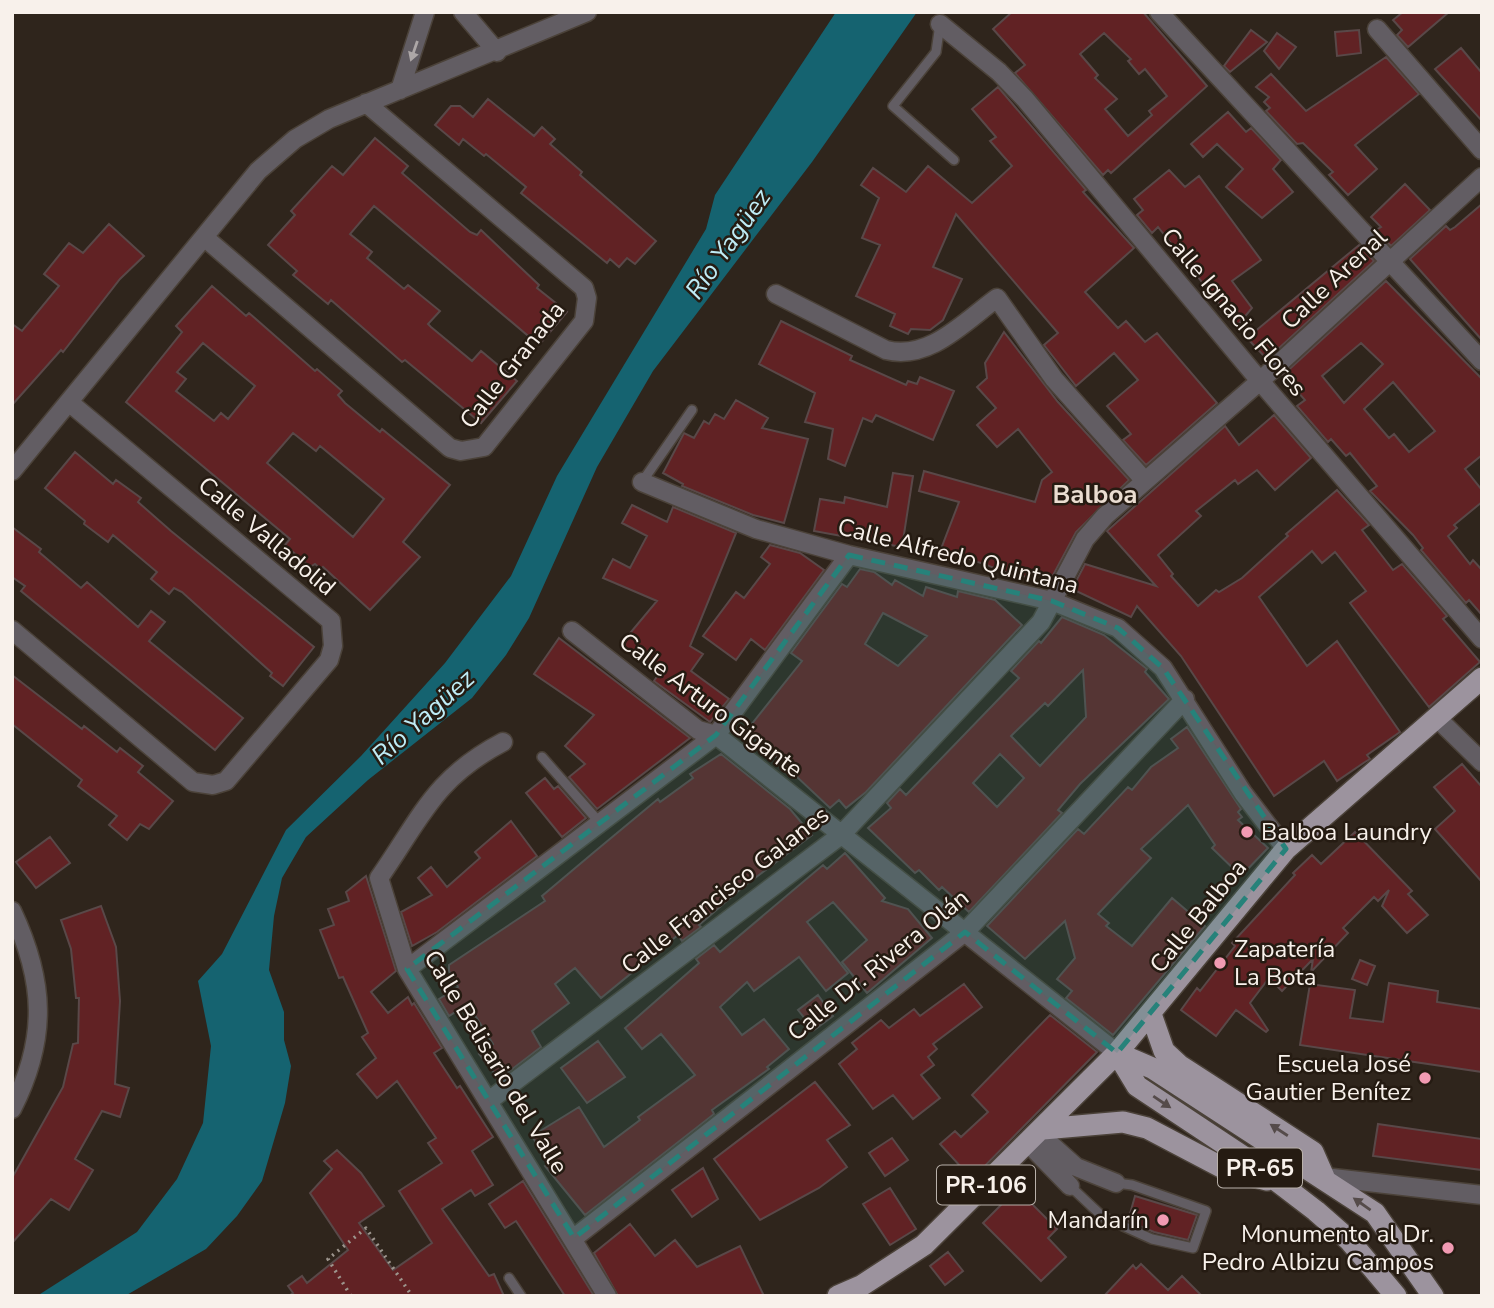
<svg xmlns="http://www.w3.org/2000/svg" width="1494" height="1308" viewBox="0 0 1494 1308" font-family="'Nunito Sans',sans-serif">
  <rect width="100%" height="100%" fill="#2f251c"/>
  <!-- water -->
  <path fill="#156370" d="M836,12H917L812,162L653,371L597,467L529,618L506,655L472,698L368,780L306,837L282,878L274,916L269,970L284,1012V1040L291,1066L285,1103L262,1181L237,1216L206,1249L125,1296H37L137,1232L177,1179L203,1123L211,1046L198,981L222,954L286,830L361,756L445,663L511,576L557,476L706,229L715,195Z"/>
  <!-- building -->
  <path fill="#612224" stroke="#594848" stroke-width="2" fill-rule="evenodd" d="M1012,12H1143L1207,86L1111,173L1108,170L1103,175L1015,73L1025,65L993,29ZM1104,33L1131,59L1128,61L1139,74L1145,69L1167,96L1149,111L1152,115L1128,136L1105,109L1117,99L1095,78L1098,75L1080,54Z
    M1403,12H1449L1408,47L1397,35L1402,30L1393,20Z
    M1251,30L1267,42L1230,72L1224,66Z
    M1359,30L1361,53L1337,56L1335,32Z
    M1277,33L1296,47L1279,69L1264,51Z
    M1461,48L1482,73V121L1435,69Z
    M1386,57L1419,94L1355,145L1377,169L1348,195L1329,175L1333,172L1303,143L1297,144L1266,111L1270,108L1264,102L1269,97L1256,87L1271,74L1306,111Z
    M998,87L1086,190L1083,192L1134,248L1085,292L1118,328L1126,321L1145,342L1157,333L1217,403L1146,465L1123,440L1131,434L1107,406L1138,380L1114,353L1076,386L1044,345L1058,333L956,214L933,267L962,279L943,320L930,330L911,329L908,334L890,326L895,314L856,296L880,245L862,238L879,198L861,185L873,168L906,192L928,166L972,203L1012,166L990,141L996,137L972,109Z
    M488,99L534,136L542,127L555,139L550,144L582,172L580,175L656,241L635,264L627,258L619,267L610,259L607,263L521,193L526,187L486,154L484,156L463,139L459,145L435,125L451,106H460L473,117Z
    M1228,112L1246,132L1251,128L1281,160L1273,169L1293,192L1262,218L1226,187L1243,169L1217,144L1203,157L1191,144Z
    M375,138L408,166L402,173L470,232L477,235L481,230L539,285L537,288L567,312L539,345L374,206L350,234L372,252L367,258L404,289L408,285L440,311L428,324L431,327L472,361L481,351L517,381L481,423L405,360L402,362L331,300L328,304L293,275L297,271L268,245L295,215L291,211L332,166L343,175Z
    M1169,170L1185,187L1199,176L1261,260L1232,281L1252,308L1237,326L1158,227L1152,233L1137,215L1143,210L1134,199Z
    M1405,184L1430,210L1391,246L1376,230L1381,227L1371,217Z
    M1482,204V340L1410,259L1446,226L1450,230L1455,227Z
    M109,224L144,256L120,279L63,352L61,350L12,405V324L22,331L59,286L44,274L69,243L83,253Z
    M1359,245L1374,261L1267,359L1247,338Z
    M1386,281L1482,379V455L1465,469L1482,490V502L1454,525L1457,528L1448,536L1470,564L1473,560L1482,570V615L1469,600L1466,603L1421,550L1423,548L1413,535L1370,491L1377,486L1350,453L1346,456L1331,439L1328,442L1297,406L1305,400L1283,375ZM1361,343L1383,364L1344,403L1322,376ZM1393,382L1435,431L1409,452L1394,434L1389,438L1364,409Z
    M212,286L246,316L249,313L315,371L317,369L342,391L338,395L345,403L380,432L382,429L450,485L403,542L420,557L370,610L323,567L321,569L315,564L310,567L285,545L290,539L126,402L182,332L176,326ZM203,343L255,386L228,419L221,413L214,421L176,391L186,379L177,372ZM293,433L316,451L320,446L384,499L353,537L267,463Z
    M781,321L852,356L850,360L906,385L908,381L917,384L920,377L954,391L933,440L876,415L872,422L863,418L845,466L828,459L833,429L805,422L815,393L759,364Z
    M1004,332L1058,402L1129,480L1076,532L1051,579L1034,571L1030,578L1020,575V577L941,549L959,502L919,491L924,471L1035,502L1042,480L1052,472L1018,429L997,447L977,425L996,408L977,387L987,378L985,363Z
    M736,400L768,418L762,428L808,439L784,523L753,515L682,486L683,484L663,473L684,433L694,438L704,421L709,424L715,414L724,419Z
    M1274,415L1311,458L1275,490L1257,470L1238,484L1235,480L1196,511L1201,516L1158,555L1173,574L1171,576L1198,606L1216,590L1219,592L1242,578L1288,536L1286,534L1337,490L1369,525L1362,530L1393,570L1402,564L1447,616L1443,619L1480,662L1429,707L1350,603L1366,591L1335,552L1322,563L1312,551L1259,597L1307,666L1337,641L1400,732L1367,755L1370,759L1365,762L1337,781L1324,761L1274,796L1181,656L1137,606L1131,617L1072,589L1085,564L1156,586L1107,531L1225,426L1239,445Z
    M75,452L113,484L116,480L141,498L138,502L171,531L314,647L283,686L270,676L272,673L182,592L174,588L169,594L151,579L157,572L113,535L108,542L84,524L85,521L45,488Z
    M893,473L913,476L902,547L814,531L820,499L844,503L845,497L887,507Z
    M632,505L667,522L673,507L736,533L690,646L703,654L691,671L729,699L710,722L654,681L658,675L621,644L657,601L603,578L613,559L630,568L647,536L622,523Z
    M12,527L41,549L39,552L81,588L87,582L138,627L151,611L165,622L149,641L243,718L215,750L21,591L25,586L12,577Z
    M770,545L800,553L824,570L765,650L751,639L736,660L703,636L736,592L744,598L770,564L761,557Z
    M860,569L874,572L892,585L895,580L923,596L926,587L957,597L958,591L995,600L1022,625L866,792L846,808L839,800L830,808L747,730L802,661L791,653L842,584L847,587ZM883,613L927,636L898,666L865,644Z
    M1062,617L1104,635L1147,669L1145,672L1169,699L1080,784L1058,810L1062,813L969,912L942,887L939,890L919,870L915,873L868,828L891,808L887,803L900,789L906,795L1019,678L1011,671L1039,641L1041,643ZM1083,670L1086,717L1040,766L1011,736L1045,703L1048,706ZM1000,754L1024,778L997,807L973,783Z
    M559,638L690,738L597,809L569,777L585,764L565,746L594,715L534,674Z
    M12,675L82,729L84,726L117,752L120,748L143,766L138,772L173,801L149,829L140,824L127,840L109,825L117,816L78,786L82,780L12,724Z
    M1187,727L1241,809L1238,812L1242,817L1238,820L1268,848L1241,876L1212,848L1215,845L1188,805L1141,849L1151,858L1098,914L1109,923L1106,926L1132,946L1172,898L1205,926L1113,1035L1066,998L1072,991L1057,979L1075,958L1065,921L1025,959L987,926L1078,829L1084,834L1128,787L1132,790L1151,767L1178,748L1171,739Z
    M721,754L790,809L812,835L743,887L699,925L701,927L682,941L678,935L601,998L575,968L555,984L569,1003L532,1031L541,1047L499,1079L479,1054L493,1044L468,1004L449,1016L439,999L458,987L449,971V965L545,901L542,896L593,853L658,799L660,802L693,778L690,774Z
    M1462,764L1482,787V882L1435,829L1455,811L1434,787Z
    M545,778L554,789L558,786L586,818L562,837L526,793Z
    M511,821L537,856L437,932L412,946L401,912L432,895L418,878L431,867L447,887L480,858L475,852Z
    M1355,832L1412,891L1408,894L1428,915L1407,933L1382,906L1389,890L1378,901L1374,897L1343,928L1348,933L1311,972L1313,959L1282,991L1269,978L1250,1003L1268,1030L1266,1032L1236,1010L1216,1036L1181,1010L1197,988L1200,991L1235,946L1232,943L1295,875L1293,873L1312,855L1321,864Z
    M50,837L70,863L36,888L16,862Z
    M845,853L885,898L882,901L908,909L932,938L867,993L842,962L867,940L833,902L807,922L848,973L826,991L799,957L754,991L747,982L720,1007L742,1035L764,1019L789,1049L767,1067L769,1069L712,1110L714,1114L585,1215L545,1166L549,1164L532,1136L579,1107L604,1147L640,1120L638,1117L695,1075L661,1034L642,1049L625,1028L699,963L696,959L714,945L720,952L823,865L827,869Z
    M366,876L396,971L371,992L388,1013L408,997L412,1005L414,1003L442,1048L434,1053L457,1088L460,1086L493,1137L472,1151L493,1185L475,1196L471,1190L442,1209L489,1276L494,1274L504,1296H289L293,1293L288,1286L302,1276L307,1283L348,1250L310,1193L332,1169L324,1161L337,1150L361,1173L384,1206L359,1223L393,1270L432,1243L399,1191L442,1163L428,1143L436,1138L397,1081L377,1098L357,1074L376,1058L362,1037L368,1033L343,977L339,978L320,930L334,925L328,909L349,901L346,892Z
    M101,906L116,947L120,1001L115,1084L129,1088L120,1117L102,1111L75,1159L93,1170L69,1210L51,1199L12,1243V1178L63,1087L73,1044L78,1043L79,998H76L71,949L61,920Z
    M1360,960L1375,966L1367,985L1352,979Z
    M1389,983L1438,991L1437,1002L1482,1009V1072L1300,1045L1310,984L1355,990L1350,1018L1383,1022Z
    M964,984L982,1007L933,1044L937,1049L928,1057L934,1065L921,1075L940,1098L913,1119L893,1095L873,1109L839,1064L857,1049L852,1043L881,1020L889,1028L914,1009L920,1016Z
    M818,995L833,1016L814,1030L798,1010Z
    M1050,1015L1097,1052L972,1179L940,1144L955,1131L961,1137L988,1112L972,1095Z
    M598,1041L625,1077L587,1103L561,1068Z
    M815,1082L850,1125L827,1140L847,1167L819,1188L760,1220L714,1159Z
    M1378,1124L1482,1139V1170L1373,1156Z
    M892,1138L908,1160L885,1176L869,1153Z
    M703,1168L718,1199L692,1217L672,1190Z
    M523,1181L594,1296H565L516,1221L505,1228L489,1204Z
    M890,1188L916,1229L890,1245L863,1204Z
    M1017,1189L1057,1229L1048,1238L1066,1257L1041,1281L983,1223Z
    M1135,1196L1197,1215L1188,1240L1154,1232L1128,1221Z
    M630,1224L655,1256L675,1240L697,1267L740,1246L764,1296H618L594,1253Z
    M948,1252L963,1271L945,1285L930,1266Z
    M1141,1264L1168,1290L1182,1276L1202,1296H1104L1133,1265L1136,1269Z"/>
  <g fill="none" stroke-linecap="round" stroke-linejoin="round">
    <!-- lane casing -->
    <g stroke="#4b4239" stroke-width="12">
      <path id="lane" d="M940,24L936,52L893,106L954,160
        M642,482L692,410
        M542,757L600,823
        M1070,1186L1103,1217L1152,1239L1193,1248L1206,1211L1132,1185L1116,1183
        M509,1278L521,1296"/>
    </g>
    <!-- street casing -->
    <g stroke="#4b4239" stroke-width="21">
      <path id="street" d="M463,12L497,52
        M1159,12L1482,361
        M940,24L999,72L1025,99L1260,381L1482,639
        M1377,29L1482,150
        M400,90L425,12
        M204,237L450,448L461,451L484,447L584,321L587,298L584,288L366,103
        M776,294L886,350C929,361 964,322 997,298L1054,379L1145,481
        M12,471L258,171L295,139L329,119L587,12
        M642,482L756,529L849,555L1052,601L1118,628L1163,668L1243,793L1286,849
        M12,630L193,782L213,785L226,781L329,660L333,646L331,621L70,403
        M572,631L698,730L716,735L1117,1053
        M1437,718L1482,762
        M503,742C434,778 421,818 379,878L407,969L607,1296
        M12,911C45,981 48,1038 12,1109
        M407,969L716,735L849,555
        M490,1100L841,835L1041,622L1085,539L1105,516L1260,381L1482,177
        M1038,1133L1076,1167L1116,1183
        M1028,1143L1070,1186
        M1324,1177L1482,1195
        M574,1238L965,932L1185,699"/>
    </g>
    <!-- primary casing -->
    <g stroke="#4b4239" stroke-width="24">
      <path id="primary" d="M1151,1014L1164,1051L1179,1065L1313,1152L1324,1177
        M1117,1053L1152,1068L1375,1213L1433,1296
        M1117,1053L1137,1086L1256,1165L1316,1211L1349,1240L1396,1296
        M1043,1129L1123,1122L1147,1128L1225,1169L1267,1180
        M838,1296L861,1286L924,1245L1117,1053L1286,849L1482,678"/>
    </g>
    <!-- path -->
    <path stroke="#9d958d" stroke-width="3.5" stroke-dasharray="2 5" stroke-linecap="butt" d="M351,1296L328,1259L366,1228L412,1296"/>
    <!-- lane -->
    <use href="#lane" stroke="#625d63" stroke-width="9"/>
    <!-- street -->
    <use href="#street" stroke="#625d63" stroke-width="18"/>
    <!-- primary -->
    <use href="#primary" stroke="#9c939e" stroke-width="21"/>
  </g>
  <!-- one-way arrows -->
  <defs><path id="oneway-solid" d="M-6-.8H1V-3.2L6.5 0L1 3.2V.8H-6Z" transform="scale(1.75)"/></defs>
  <use fill="#ada7a7" href="#oneway-solid" transform="translate(414 51) rotate(109)"/>
  <g fill="#554b4a">
    <use href="#oneway-solid" transform="translate(1162 1102) rotate(34)"/>
    <use href="#oneway-solid" transform="translate(1279 1130) rotate(-147)"/>
    <use href="#oneway-solid" transform="translate(1362 1204) rotate(-145)"/>
  </g>
  <!-- marked area -->
  <path fill="#26827a" fill-opacity="0.2" stroke="#26827a" stroke-width="5" stroke-dasharray="14 9" stroke-linejoin="round" d="M849,555L1052,601L1118,628L1163,668L1286,849L1117,1053L965,932L574,1238L407,969L716,735Z"/>
  <!-- markers -->
  <g fill="#f19ab2" stroke="#251b12" stroke-width="2.5">
    <circle cx="1247" cy="832" r="7"/>
    <circle cx="1220" cy="963" r="7"/>
    <circle cx="1425" cy="1078" r="7"/>
    <circle cx="1163" cy="1220" r="7"/>
    <circle cx="1448" cy="1248" r="7"/>
  </g>
  <g text-anchor="middle" dominant-baseline="central" stroke-width="5" stroke-linejoin="round" paint-order="stroke">
    <!-- shield labels -->
    <g fill="#251b12" stroke="#b9b1aa" stroke-width="2">
      <rect x="1218" y="1148.5" width="84" height="39" rx="5"/>
      <rect x="937" y="1165.5" width="98" height="39" rx="5"/>
    </g>
    <g font-size="23" font-weight="bold" fill="#f8f1eb">
      <text x="1260" y="1168">PR-65</text>
      <text x="986" y="1185">PR-106</text>
    </g>
    <!-- street labels -->
    <g font-size="24" fill="#f8f1eb" stroke="#251b12">
      <text transform="translate(1334 279) rotate(-43)">Calle Arenal</text>
      <text transform="translate(1234 312) rotate(50)">Calle Ignacio Flores</text>
      <text transform="translate(512 365) rotate(-52)">Calle Granada</text>
      <text transform="translate(267 536) rotate(40)">Calle Valladolid</text>
      <text transform="translate(958 556) rotate(14)">Calle Alfredo Quintana</text>
      <text transform="translate(711 705) rotate(37)">Calle Arturo Gigante</text>
      <text transform="translate(725 890) rotate(-38)">Calle Francisco Galanes</text>
      <text transform="translate(1198 916) rotate(-51)">Calle Balboa</text>
      <text transform="translate(878 965) rotate(-39)">Calle Dr. Rivera Olán</text>
      <text transform="translate(496 1062) rotate(59)">Calle Belisario del Valle</text>
    </g>
    <!-- poi labels -->
    <g font-size="24" fill="#f8f1eb" stroke="#251b12" text-anchor="end">
      <text x="1261" y="832" text-anchor="start">Balboa Laundry</text>
      <text x="1234" y="949" text-anchor="start">Zapatería<tspan x="1234" dy="28">La Bota</tspan></text>
      <text x="1411" y="1064">Escuela José<tspan x="1411" dy="28">Gautier Benítez</tspan></text>
      <text x="1149" y="1220">Mandarín</text>
      <text x="1434" y="1234">Monumento al Dr.<tspan x="1434" dy="28">Pedro Albizu Campos</tspan></text>
    </g>
    <!-- water labels -->
    <g font-size="26" font-style="italic" fill="#beecf6" stroke="#251b12">
      <text transform="translate(728 244) rotate(-55)">Río Yagüez</text>
      <text transform="translate(423 717) rotate(-42)">Río Yagüez</text>
    </g>
    <!-- neighbourhood labels -->
    <g font-size="26" font-weight="bold" fill="#eaddd1" stroke="#251b12">
      <text x="1095" y="494">Balboa</text>
    </g>
  </g>
  <!-- border -->
  <rect width="1494" height="1308" fill="none" stroke="#f8f1eb" stroke-width="28"/>
</svg>
